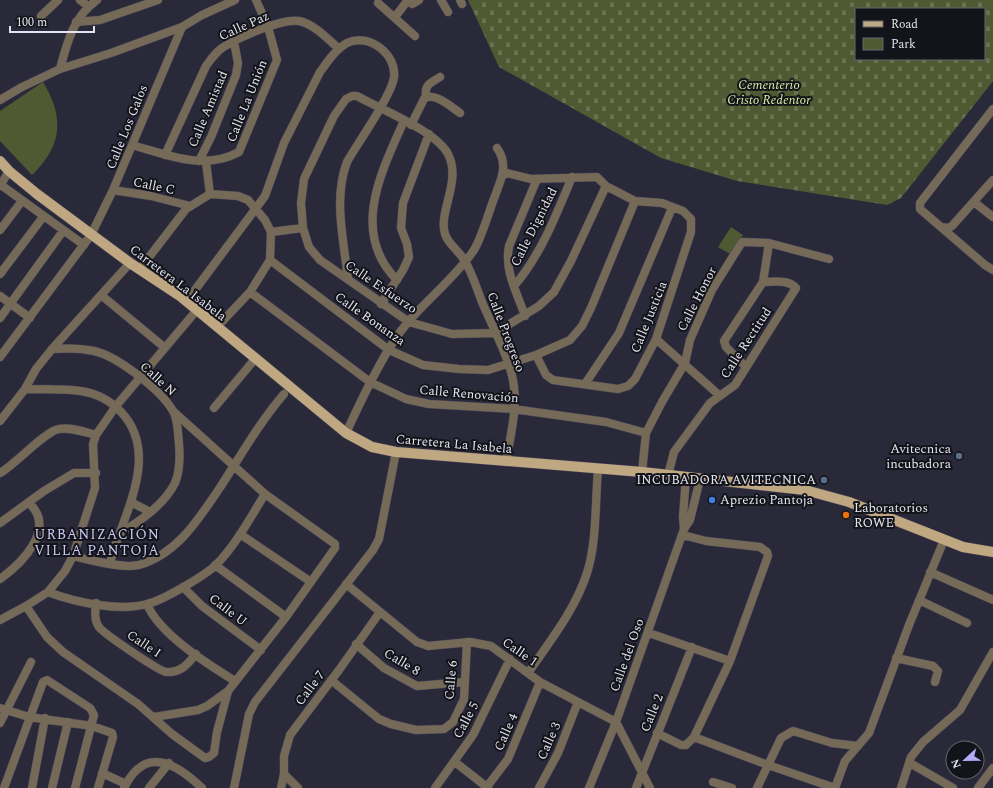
<svg xmlns="http://www.w3.org/2000/svg" width="993" height="788" viewBox="0 0 993 788" font-family="Spectral,serif">
  <defs>
    <pattern id="cemetery-stones" width="16" height="16" patternUnits="userSpaceOnUse"><rect width="16" height="16" fill="#4f5932"/><path d="M2 7V4a2 2 0 0 1 4 0v3zM10 15v-3a2 2 0 0 1 4 0v3z" fill="#687150"/></pattern>
  </defs>
  <rect width="100%" height="100%" fill="#2a293a"/>
  <!-- cemetery -->
  <path fill="url(#cemetery-stones)" fill-rule="evenodd" d="M468,0H993V81L901,198L887,205L737,181L661,158L499,67ZM856,9H984V59H856Z"/>
  <!-- park -->
  <path fill="#4f5932" d="M43,82C65,118 62,146 32,175L0,141V111Z
    M731,227L743,235L730,254L718,247Z"/>
  <g fill="none" stroke-linecap="round" stroke-linejoin="round">
    <!-- minor casing -->
    <g stroke="#484757" stroke-width="9">
      <path id="minor" d="M80,0L88,6
        M408,0L412,4L419,0
        M441,0L448,12
        M460,0L462,4
        M378,3L415,36
        M41,16L58,0
        M395,17L408,0
        M76,22L100,20L158,0
        M60,69C67,43 73,17 97,0
        M426,97C424,84 431,83 440,77
        M0,100L22,87L60,69L111,53L182,27L202,15L235,0
        M993,109L920,203V209L985,265L993,270
        M411,125L424,99C434,91 451,107 460,113
        M132,145C168,155 204,171 239,152L277,60L268,27L256,0
        M165,155L206,66C211,59 215,53 222,48C237,38 282,18 299,21C314,24 328,39 339,49
        M199,161L211,137L236,75L238,63L234,42
        M206,162L210,194
        M504,175L507,173L531,179L597,177L606,186L635,201L662,203L683,211L691,219V232L656,339L635,379L628,386L618,389L553,380L546,375L536,355
        M1,185L84,245
        M0,186L9,171
        M113,190L151,196L190,206
        M974,202L993,217
        M941,227L948,228L952,226L993,180
        M0,230L22,201
        M271,232L303,228
        M270,260L389,350L423,365L459,369L488,370L536,355L570,340L582,326L591,308L635,201
        M140,269L186,209L210,194L238,196L248,200L265,220L271,232L270,260L250,292L217,327
        M0,274L43,217
        M397,280C350,233 381,172 404,121
        M514,286C541,255 556,215 572,177
        M250,292L370,382L406,399L429,404L513,409L606,422L646,433
        M101,295L164,347
        M0,296L30,318
        M186,302L265,196L284,143L320,72C328,61 336,49 347,43C369,32 397,55 394,77C392,95 357,144 347,162C333,198 344,242 348,279
        M381,304L403,270L409,257L407,244L401,228L403,203L429,134
        M525,316C517,292 504,271 509,246L537,179
        M0,318L63,231
        M656,339L719,395
        M52,349C66,348 80,348 94,351C117,356 161,390 173,411C178,419 178,434 179,444C180,456 180,471 175,483C164,505 140,521 119,534
        M0,357L91,235L113,190L182,27
        M746,367L726,347L724,341L763,282L769,243
        M585,384L619,333L672,208
        M25,389C43,390 62,388 80,391C96,393 111,401 122,413C161,456 122,516 110,563
        M214,408L255,359
        M0,421L25,389L36,369L52,349L130,263
        M346,433C360,403 374,372 392,344C414,308 451,284 474,250C482,237 489,211 495,196C501,179 509,165 497,148
        M506,462C510,438 517,411 514,387C512,363 492,326 482,302C477,289 472,273 465,261C459,251 448,244 445,234C438,212 462,181 448,154C436,131 380,109 357,96H352L346,99L334,116L304,179L301,203L303,228L309,247L320,260L409,322L452,334L495,333L539,306L554,292L571,261L606,186
        M642,472L646,433L662,402L685,363L690,340L712,290L742,242L769,243L829,259
        M0,473C16,464 45,431 59,429C71,427 85,432 96,435
        M668,475L674,452L710,403L735,385L796,288C788,279 774,282 763,282
        M131,502L150,512
        M0,523L44,491L74,473H96
        M684,529L683,517L686,477
        M240,534L311,582
        M73,556C89,560 123,569 139,565C177,554 198,520 219,489C240,457 259,423 284,394
        M215,565L286,617
        M930,572L993,600
        M0,579C21,564 57,529 29,503
        M346,584L417,642L428,646L470,642L491,646L540,682L616,722L650,788
        M183,587L202,606L261,650
        M48,592C74,602 119,612 147,604C162,601 204,576 216,565C236,545 250,518 265,494
        M919,600L967,623
        M96,603C95,612 94,620 99,627C104,634 159,671 166,672C181,673 188,664 196,654
        M147,604C159,634 209,665 235,681
        M26,606L47,637L63,652L138,704L172,734L205,758L209,757L214,753L217,732L228,691
        M0,620L26,606L48,592L65,571L73,556L95,488L93,444L96,435L116,406L196,311
        M649,633L730,661
        M356,644L384,668L417,686L464,682
        M896,658L933,666L938,671L935,682
        M528,673C550,641 575,610 587,573C597,542 595,502 598,470
        M331,680L379,719L391,724L416,730L444,729L453,722L464,699L467,642
        M0,708L29,717L92,726L112,733L113,737L98,788
        M154,717L198,710L207,706L228,691L286,617L335,548V544L265,494L174,412
        M0,723L31,662
        M657,733L681,745H686L694,737L730,661L768,556L767,552L760,547L706,541L683,535
        M694,737L768,765L835,788
        M455,762L488,788
        M910,763L953,788
        M102,773L126,784
        M284,774L298,788
        M713,782L732,788
        M4,788L43,682L47,680L90,708L94,715L75,788
        M32,788L45,718
        M52,788L68,722
        M124,788C145,745 176,763 202,788
        M149,788L169,763
        M234,788L249,714L255,702L373,550L379,539L396,452
        M281,788L284,774V756L290,735L339,670L380,612
        M435,788L473,735L510,659
        M486,788L508,759L540,682
        M539,788L558,753L578,702
        M589,788L616,722L684,529L690,520L700,479
        M636,788L692,647
        M757,788L781,738L793,731L832,743L858,746
        M835,788L845,761L869,733L909,625L944,540
        M901,788L911,757L923,742L960,710L993,652
        M978,788L993,768"/>
    </g>
    <!-- major casing -->
    <g stroke="#484757" stroke-width="11">
      <path id="major" d="M0,161L9,171L37,194L130,263L180,296L346,433L372,447L396,452L642,472L805,490L849,502L963,547L993,552"/>
    </g>
    <!-- minor -->
    <use href="#minor" stroke="#756a58" stroke-width="8"/>
    <!-- major -->
    <use href="#major" stroke="#bea781" stroke-width="10"/>
  </g>
  <!-- markers -->
  <g fill="#5c6f8a" stroke="#13131a" stroke-width="1.5">
    <circle cx="959" cy="456" r="4"/>
    <circle cx="824" cy="480" r="4"/>
  </g>
  <circle fill="#3f7fe0" stroke="#13131a" stroke-width="1.5" cx="712" cy="500" r="4"/>
  <circle fill="#e8710a" stroke="#13131a" stroke-width="1.5" cx="846" cy="515" r="4"/>
  <g text-anchor="middle" dominant-baseline="central" stroke-width="4" stroke-linejoin="round" paint-order="stroke">
    <!-- street labels -->
    <g font-size="13" fill="#e4e4ef" stroke="#13131a">
      <text transform="translate(244 26) rotate(-24)">Calle Paz</text>
      <text transform="translate(247 101) rotate(-68)">Calle La Unión</text>
      <text transform="translate(208 109) rotate(-67)">Calle Amistad</text>
      <text transform="translate(127 127) rotate(-68)">Calle Los Galos</text>
      <text transform="translate(154 186) rotate(12)">Calle C</text>
      <text transform="translate(534 227) rotate(-63)">Calle Dignidad</text>
      <text transform="translate(178 283) rotate(37)">Carretera La Isabela</text>
      <text transform="translate(381 287) rotate(34)">Calle Esfuerzo</text>
      <text transform="translate(697 299) rotate(-63)">Calle Honor</text>
      <text transform="translate(649 317) rotate(-68)">Calle Justicia</text>
      <text transform="translate(370 319) rotate(35)">Calle Bonanza</text>
      <text transform="translate(506 332) rotate(69)">Calle Progreso</text>
      <text transform="translate(746 343) rotate(-57)">Calle Rectitud</text>
      <text transform="translate(158 379) rotate(42)">Calle N</text>
      <text transform="translate(469 394) rotate(5)">Calle Renovación</text>
      <text transform="translate(454 444) rotate(5)">Carretera La Isabela</text>
      <text transform="translate(228 610) rotate(37)">Calle U</text>
      <text transform="translate(144 644) rotate(34)">Calle I</text>
      <text transform="translate(520 652) rotate(35)">Calle 1</text>
      <text transform="translate(627 655) rotate(-70)">Calle del Oso</text>
      <text transform="translate(402 662) rotate(31)">Calle 8</text>
      <text transform="translate(451 680) rotate(-85)">Calle 6</text>
      <text transform="translate(310 688) rotate(-53)">Calle 7</text>
      <text transform="translate(652 713) rotate(-68)">Calle 2</text>
      <text transform="translate(466 720) rotate(-62)">Calle 5</text>
      <text transform="translate(506 732) rotate(-66)">Calle 4</text>
      <text transform="translate(549 741) rotate(-66)">Calle 3</text>
    </g>
    <!-- park labels -->
    <g font-size="13" font-style="italic" fill="#d8eda3" stroke="#13131a">
      <text x="769" y="85">Cementerio<tspan x="769" dy="15">Cristo Redentor</tspan></text>
    </g>
    <!-- poi labels -->
    <g font-size="13" fill="#e4e4ef" stroke="#13131a" text-anchor="end">
      <text x="951" y="449">Avitecnica<tspan x="951" dy="15">incubadora</tspan></text>
      <text x="816" y="480">INCUBADORA AVITECNICA</text>
      <text x="720" y="500" text-anchor="start">Aprezio Pantoja</text>
      <text x="854" y="508" text-anchor="start">Laboratorios<tspan x="854" dy="15">ROWE</tspan></text>
    </g>
    <!-- neighbourhood labels -->
    <g font-size="14" letter-spacing="1" fill="#cbc8f4" stroke="#13131a">
      <text x="97" y="534">URBANIZACIÓN<tspan x="97" dy="16">VILLA PANTOJA</tspan></text>
    </g>
  </g>
  <!-- legend -->
  <rect x="855" y="8" width="130" height="52" fill="#13131a" stroke="#67676f"/>
  <rect x="863" y="21" width="20" height="6" fill="#bea781" stroke="#67676f"/>
  <text x="891" y="28" font-size="12" fill="#e4e4ef">Road</text>
  <rect x="863" y="38" width="20" height="12" fill="#4f5932" stroke="#67676f"/>
  <text x="891" y="48" font-size="12" fill="#e4e4ef">Park</text>
  <!-- north arrow -->
  <g transform="translate(965 760) rotate(248)"><circle r="19" fill="#13131a" stroke="#67676f"/>
  <path d="M0-3L7 15L0 10L-7 15Z" fill="#b3adf9"/>
  <text y="-6" font-size="11" font-weight="bold" text-anchor="middle" fill="#e4e4ef">N</text>
  </g>
  <!-- scale -->
  <path d="M10 26v6h84v-6" fill="none" stroke="#e4e4ef" stroke-width="2"/>
  <text x="16" y="26" font-size="12" fill="#e4e4ef" stroke="#13131a" stroke-width="3" paint-order="stroke">100 m</text>
</svg>
